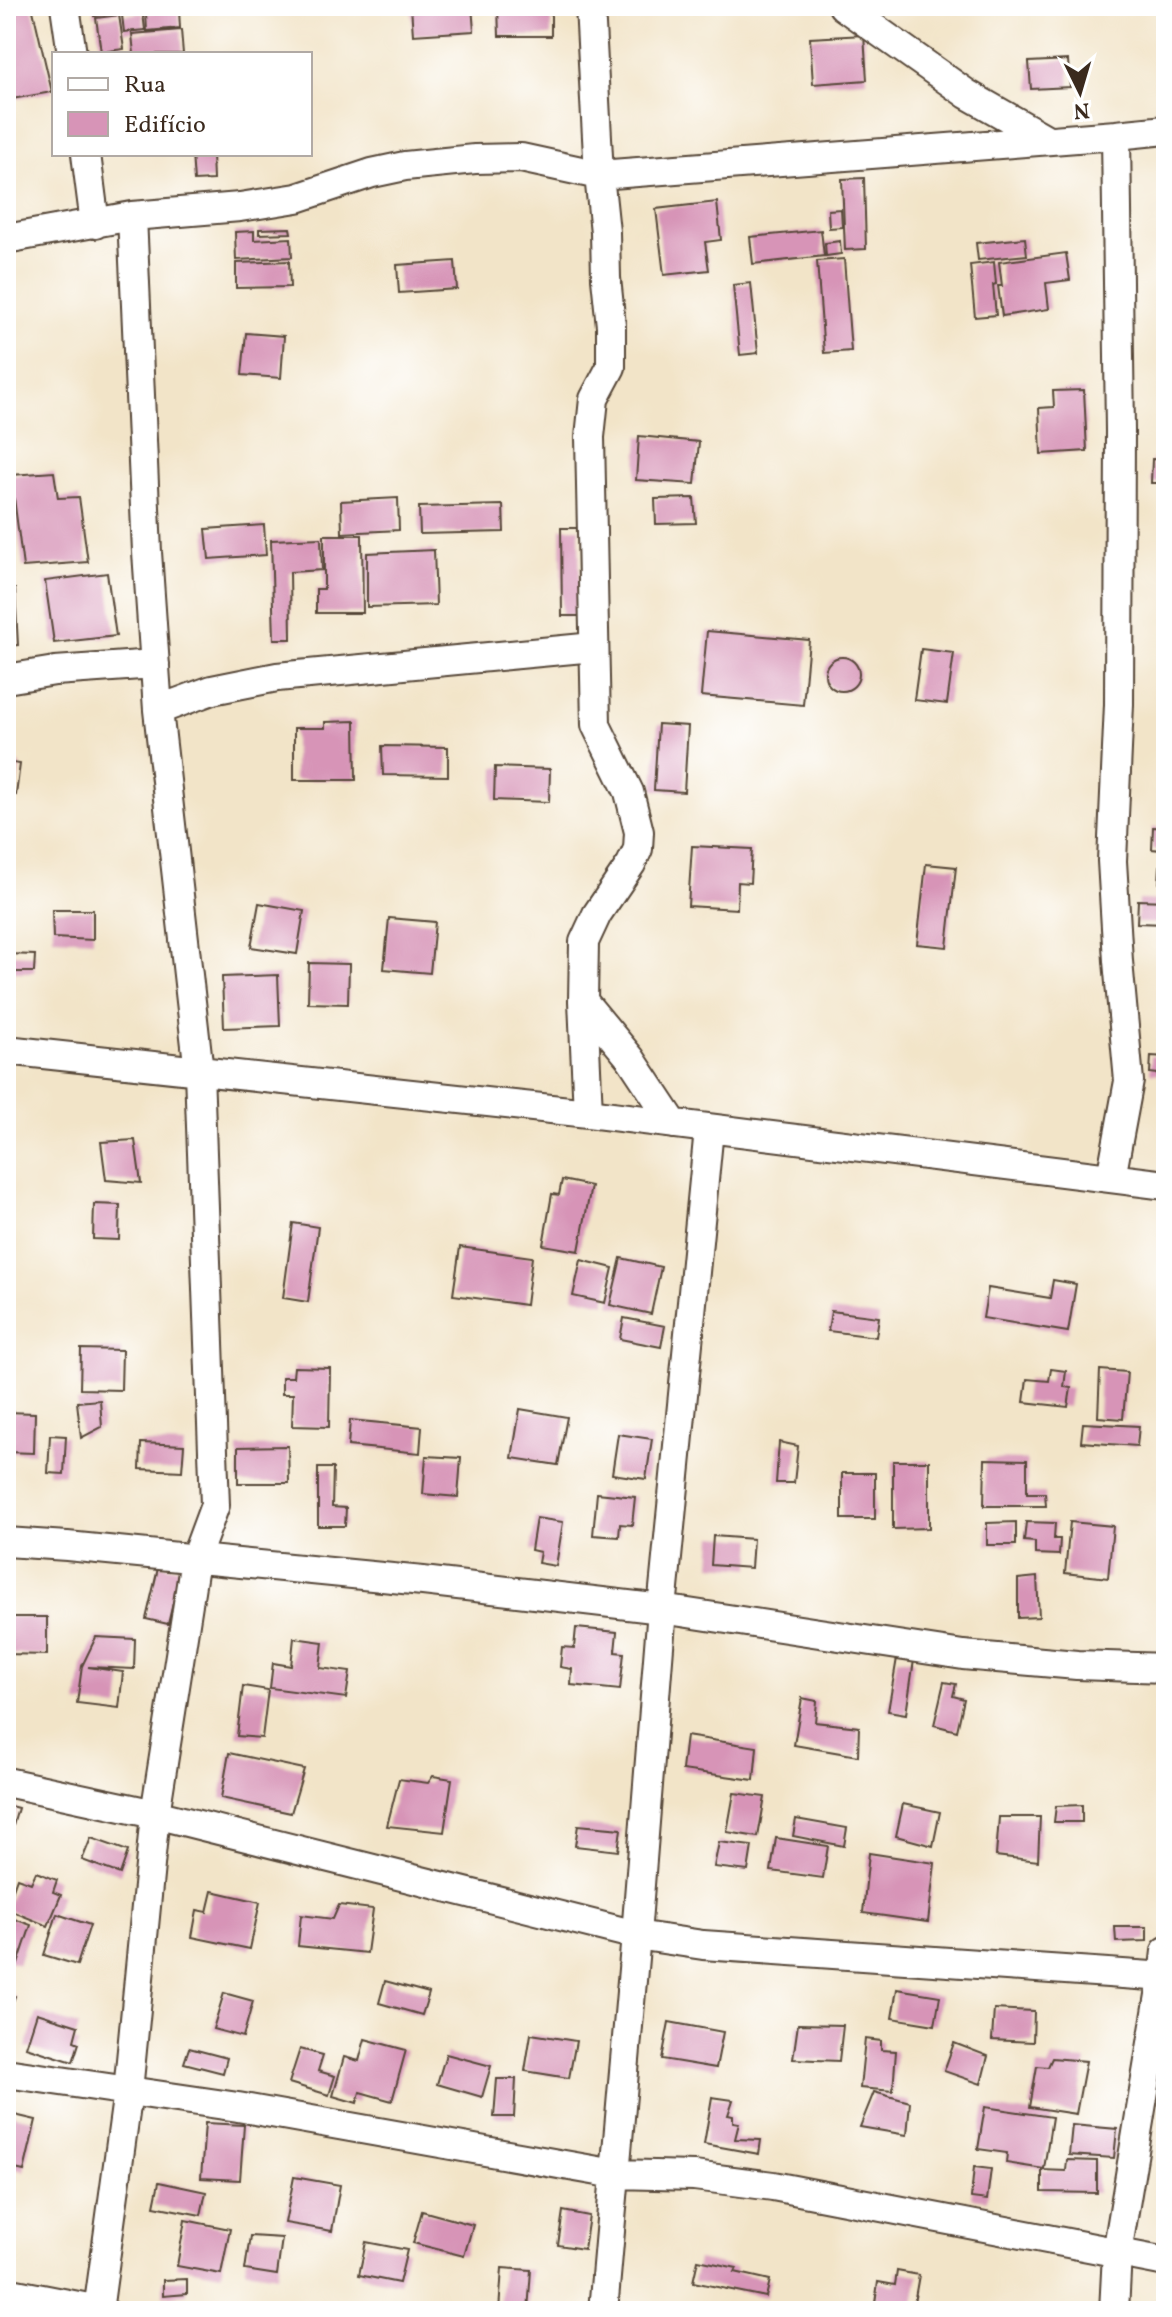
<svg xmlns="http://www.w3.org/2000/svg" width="1172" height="2317" viewBox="0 0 1172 2317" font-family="Vollkorn,serif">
  <rect width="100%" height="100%" fill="#fff"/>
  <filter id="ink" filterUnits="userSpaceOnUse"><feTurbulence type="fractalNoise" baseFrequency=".0125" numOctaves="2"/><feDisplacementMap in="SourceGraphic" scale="16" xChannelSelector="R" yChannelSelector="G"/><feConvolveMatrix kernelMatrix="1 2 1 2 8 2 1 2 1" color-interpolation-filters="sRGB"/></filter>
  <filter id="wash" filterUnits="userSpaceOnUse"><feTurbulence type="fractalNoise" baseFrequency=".006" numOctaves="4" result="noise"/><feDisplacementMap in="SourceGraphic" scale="32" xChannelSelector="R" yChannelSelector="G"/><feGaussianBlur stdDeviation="1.8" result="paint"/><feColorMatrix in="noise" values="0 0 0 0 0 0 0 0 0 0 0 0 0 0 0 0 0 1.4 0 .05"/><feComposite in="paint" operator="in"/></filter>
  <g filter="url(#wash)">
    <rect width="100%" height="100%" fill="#f2e4c8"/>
    <g id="blocks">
      <!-- building -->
      <path fill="#d794b7" d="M14,6H32L52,92L6,100V32H8L6,7Z
        M93,6H119L120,12L94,16Z
        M411,6H472L474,31L413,35Z
        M498,6H551V36H499Z
        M179,10L180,28L147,31L146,13Z
        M143,13L145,30L124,32L122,15Z
        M119,15L124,49L101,52L96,18Z
        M181,30L183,54H134L132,34Z
        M864,35L867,80L813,84L810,38Z
        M1068,60L1070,87L1031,89L1029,62Z
        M192,154H212L213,180L194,181Z
        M864,178L866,249L845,250L842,179Z
        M717,202L721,240L705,242L709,270L664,275L656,209Z
        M841,209L842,227L829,228L828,210Z
        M290,228L291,233L259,234V229Z
        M821,230L824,256L753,264L750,237Z
        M254,231V240L291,238L292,257L236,260L235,232Z
        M1025,238L1027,255L978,260L976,243Z
        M840,241L841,254L826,256L825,243Z
        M1066,253L1070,280L1046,283L1049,309L1002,316L998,286H1002L999,262Z
        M844,259L851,351L824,353L817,261Z
        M289,261L290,287L236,288V263Z
        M455,261L457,289L399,293L397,265Z
        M994,262L996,284L993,285L996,315L975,317L970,265Z
        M751,283L758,353L740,355L733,285Z
        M246,333L284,336L281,378L242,375Z
        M1084,390L1087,451L1041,454L1039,408L1054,407L1053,391Z
        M639,436L699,442L695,484L636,480Z
        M1152,459L1166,460V483H1151Z
        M54,472L58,498L79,497L88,562L23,567L11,475Z
        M398,498L399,530L342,533L341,501Z
        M694,498L696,523L656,524L655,499Z
        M503,505L504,532L420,534L419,507Z
        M264,525L266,555L209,559L206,529Z
        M561,528H579L580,616H562Z
        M324,535H362L363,613H316V589H324Z
        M321,538L322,570L290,572L291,639H274L271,540Z
        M434,550L436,605L367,607V553Z
        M107,573L116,636L54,643L45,581Z
        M6,589H15L18,645L6,646Z
        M707,631L809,640L803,705L701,696Z
        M921,649L954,653L947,704L914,700Z
        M825 674a17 17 0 1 1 34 0a17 17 0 1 1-34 0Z
        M1163,705L1166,706V737H1161Z
        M355,721L356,780H294V728H325V722Z
        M658,724L688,726L684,792L654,790Z
        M382,746L448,747V776L383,775Z
        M6,762L20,764L16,795L6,793Z
        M495,767L550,769L549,802L494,800Z
        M1153,827L1166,828V884L1159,883L1161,850L1152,849Z
        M692,846L752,849L750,883L738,882L737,909L688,906Z
        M926,864L956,867L947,947L917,944Z
        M1138,900L1166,901V924L1137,923Z
        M259,903L304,911L297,954L251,947Z
        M52,910H93V940L53,938Z
        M389,918L435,922L430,973L384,969Z
        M6,954L35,955L34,972H6Z
        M309,963L349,964L348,1004L308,1003Z
        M278,975L280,1026L224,1028L222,977Z
        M1151,1056L1166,1057V1075L1150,1073Z
        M135,1140L141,1183L106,1180L101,1142Z
        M562,1180L591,1186L579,1251L543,1245L552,1194L559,1195Z
        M94,1204L120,1205L119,1240L93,1239Z
        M293,1223L318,1227L308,1302L283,1298Z
        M460,1247L532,1257L526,1305L453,1295Z
        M621,1258L661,1267L651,1314L610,1305Z
        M581,1260L613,1268L605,1303L573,1296Z
        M1053,1280L1076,1284L1068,1332L983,1318L988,1288L1050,1298Z
        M831,1311L879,1317L876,1337L828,1331Z
        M624,1318L665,1326L661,1347L620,1339Z
        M81,1349L122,1350L121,1390L80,1389Z
        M294,1367L330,1368L329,1427L292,1426L293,1394H282V1377H293Z
        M1051,1369L1066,1371L1064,1387L1071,1388L1068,1407L1024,1402L1027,1379L1049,1381Z
        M1100,1370L1127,1372L1123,1419L1098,1417Z
        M100,1400L102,1427L81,1438L77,1402Z
        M520,1409L567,1417L558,1465L512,1458Z
        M6,1412L35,1413L34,1453L6,1452Z
        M350,1420L422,1427L420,1453L348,1446Z
        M1083,1423L1139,1426L1137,1446L1081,1442Z
        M618,1434L652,1439L646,1479L612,1474Z
        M50,1435L66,1436L64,1474L48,1473Z
        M779,1442L798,1446L794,1483H776Z
        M141,1443L184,1445L182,1471L140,1469Z
        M288,1446L289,1483H238V1447Z
        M426,1456L461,1458L458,1497L423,1494Z
        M985,1459L1027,1460V1493H1045L1046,1506H984Z
        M893,1461H929V1528L893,1529Z
        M318,1468H333L332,1507L346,1508L345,1526H318Z
        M842,1473H875V1519H842Z
        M597,1493L635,1497L632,1525L620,1524L619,1537L593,1535Z
        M536,1518L563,1522L556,1566L538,1563L540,1552L531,1550Z
        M1016,1522V1545H987V1523Z
        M1026,1522L1055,1523L1054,1539H1060L1059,1555L1035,1554V1542L1024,1541Z
        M1070,1522L1113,1526L1108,1578L1065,1573Z
        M713,1536L753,1539L751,1568L711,1565Z
        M159,1564L181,1569L168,1624L146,1619Z
        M1037,1577L1039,1617L1018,1618V1579Z
        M6,1617H47V1655L6,1654Z
        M576,1628L617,1632L615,1652L624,1653L620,1690L571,1685L572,1669L560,1667L562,1647L574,1648Z
        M96,1637L135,1639L134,1669L88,1667L123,1672L119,1708L77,1703L82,1666Z
        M294,1638L323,1642L320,1668L350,1672L346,1698L270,1688L273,1663L291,1666Z
        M897,1658L914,1660L906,1714L888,1711Z
        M944,1682L956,1684L953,1696L964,1699L957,1731L934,1725Z
        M243,1686L268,1690L262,1738L237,1736Z
        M802,1698L817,1701L815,1722L859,1727L858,1756L794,1745Z
        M686,1736L757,1747L754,1780L682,1770Z
        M229,1753L304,1769L291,1813L221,1798Z
        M433,1776L452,1779L444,1832L387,1826L399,1779L428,1783Z
        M734,1793L765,1797L758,1837L727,1832Z
        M903,1804L940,1812L933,1846L896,1836Z
        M6,1805L18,1808L7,1847L6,1846Z
        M1082,1805V1822H1054L1056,1806Z
        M999,1817H1040L1038,1861L996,1856Z
        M796,1819L847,1828L844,1846L793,1836Z
        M578,1825L621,1829L618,1851L575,1846Z
        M91,1838L128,1851L120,1874L82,1860Z
        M776,1838L828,1846L823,1878L771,1871Z
        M719,1842L752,1846L748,1871L714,1867Z
        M869,1853L935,1863L928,1922L863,1913Z
        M36,1872L57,1880L53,1892L61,1895L48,1926L6,1909L17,1878L31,1883Z
        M212,1891L260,1902L250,1949L192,1937L197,1910L207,1912Z
        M339,1905L373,1909L367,1953L298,1946L301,1915L333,1919Z
        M57,1914L90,1925L77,1965L44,1955Z
        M6,1916L31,1925L18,1964L6,1960Z
        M1115,1927H1147V1941L1116,1942Z
        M385,1981L429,1993L422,2015L379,2003Z
        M897,1989L940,1996L935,2025L892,2018Z
        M6,1993L15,1996L6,2021Z
        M224,1993L253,2001L243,2037L213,2029Z
        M994,2009L1034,2011L1033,2042L992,2040Z
        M37,2013L78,2026L74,2041L79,2043L73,2062L26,2047Z
        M669,2022L723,2032L716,2068L662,2059Z
        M798,2024L843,2025L839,2061L793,2059Z
        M531,2034L576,2041L569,2078L525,2071Z
        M365,2039L406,2050L392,2101L360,2092L357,2103L333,2096L344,2057L359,2061Z
        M865,2039L881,2041V2050L896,2051L893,2091L860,2088Z
        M954,2043L988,2056L981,2084L944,2071Z
        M189,2048L227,2058L223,2073L184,2063Z
        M300,2049L323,2055L318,2071L335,2076L329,2095L289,2083Z
        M446,2054L491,2066L482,2097L437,2084Z
        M1052,2058L1086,2061L1076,2114L1030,2107L1037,2066L1048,2067Z
        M497,2079H516L514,2117H494Z
        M874,2092L910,2102L907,2135L860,2127Z
        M712,2097L733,2100L728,2115L733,2116V2122L739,2123L735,2139L761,2140L759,2154L704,2144Z
        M985,2107L1052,2117L1044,2169L1006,2163L1007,2153L978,2149Z
        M6,2113L36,2120L24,2171L6,2167Z
        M205,2123L244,2125L240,2180L201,2178Z
        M1072,2125L1117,2129L1114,2158L1069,2155Z
        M1067,2160L1097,2161V2193L1042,2192V2170L1066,2171Z
        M974,2167L991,2169L987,2200L971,2198Z
        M294,2177L340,2185L332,2231L285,2223Z
        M159,2182L206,2192L201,2215L154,2206Z
        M422,2211L473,2225L464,2256L413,2243Z
        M563,2211L589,2216L584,2249L558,2245Z
        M185,2220L230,2229L221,2274L177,2266Z
        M250,2236L282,2238L277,2275L245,2270Z
        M366,2242L407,2250L399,2283L359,2275Z
        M698,2260L737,2268L735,2272L770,2280L766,2297L693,2282Z
        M502,2268L531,2270L528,2311H499Z
        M897,2271L919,2275L913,2309L875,2303L878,2282L895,2285Z
        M187,2279V2294L163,2296V2280Z"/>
    </g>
  </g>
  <g filter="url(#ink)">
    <use href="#blocks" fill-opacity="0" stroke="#564638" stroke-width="2"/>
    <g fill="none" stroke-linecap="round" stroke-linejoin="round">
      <!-- street casing -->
      <g stroke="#564638" stroke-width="32">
        <path id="street" d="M65,6L72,54
          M843,6L967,94L1048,140
          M86,154L95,224
          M6,239L132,216L240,207L297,198L372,173L405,166L475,159L521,158L599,175L1116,135L1166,130
          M6,679L55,671L155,664
          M158,710L212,690L277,677L594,647
          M583,1001L631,1059L674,1124
          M6,1050L588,1113L1166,1185
          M588,1113L583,1001L584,942L597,914L631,864L638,849L639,832L629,792L596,725L590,437L594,399L611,367V326L606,278L605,232L599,175L590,6
          M1111,1178L1129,1081L1118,961L1112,861L1119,704L1120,430L1116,135
          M6,1542L67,1546L423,1581L662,1609L963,1655L1077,1665L1166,1668
          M6,1782L155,1814L636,1935L703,1945L1166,1977
          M6,2073L238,2107L615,2174L694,2176L773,2186L1166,2262
          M6,2292L104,2311
          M98,2311L128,2091L155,1814L195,1559L215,1505L199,1072L158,710L147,552L132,216
          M603,2311L636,1935L662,1609L709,1129
          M1114,2311L1117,2253L1163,1977L1166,1951"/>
      </g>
      <!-- street -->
      <use href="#street" stroke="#fff" stroke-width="28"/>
    </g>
  </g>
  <!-- margin -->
  <rect width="1172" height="2317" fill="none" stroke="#fff" stroke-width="32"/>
  <!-- legend -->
  <rect x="52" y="52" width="260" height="104" fill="#ffffff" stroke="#b1aaa5" stroke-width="2"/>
  <rect x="68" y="78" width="40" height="12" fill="#ffffff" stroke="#b1aaa5" stroke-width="2"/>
  <text x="124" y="92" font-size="24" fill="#3b2a1e">Rua</text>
  <rect x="68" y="112" width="40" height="24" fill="#d794b7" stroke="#b1aaa5" stroke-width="2"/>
  <text x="124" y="132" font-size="24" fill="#3b2a1e">Edifício</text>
  <!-- north arrow -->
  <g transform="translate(1080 92) rotate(175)" stroke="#ffffff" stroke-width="6" paint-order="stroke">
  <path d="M0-6L14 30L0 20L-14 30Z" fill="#3b2a1e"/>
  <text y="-12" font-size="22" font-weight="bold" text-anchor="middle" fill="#3b2a1e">N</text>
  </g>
</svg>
